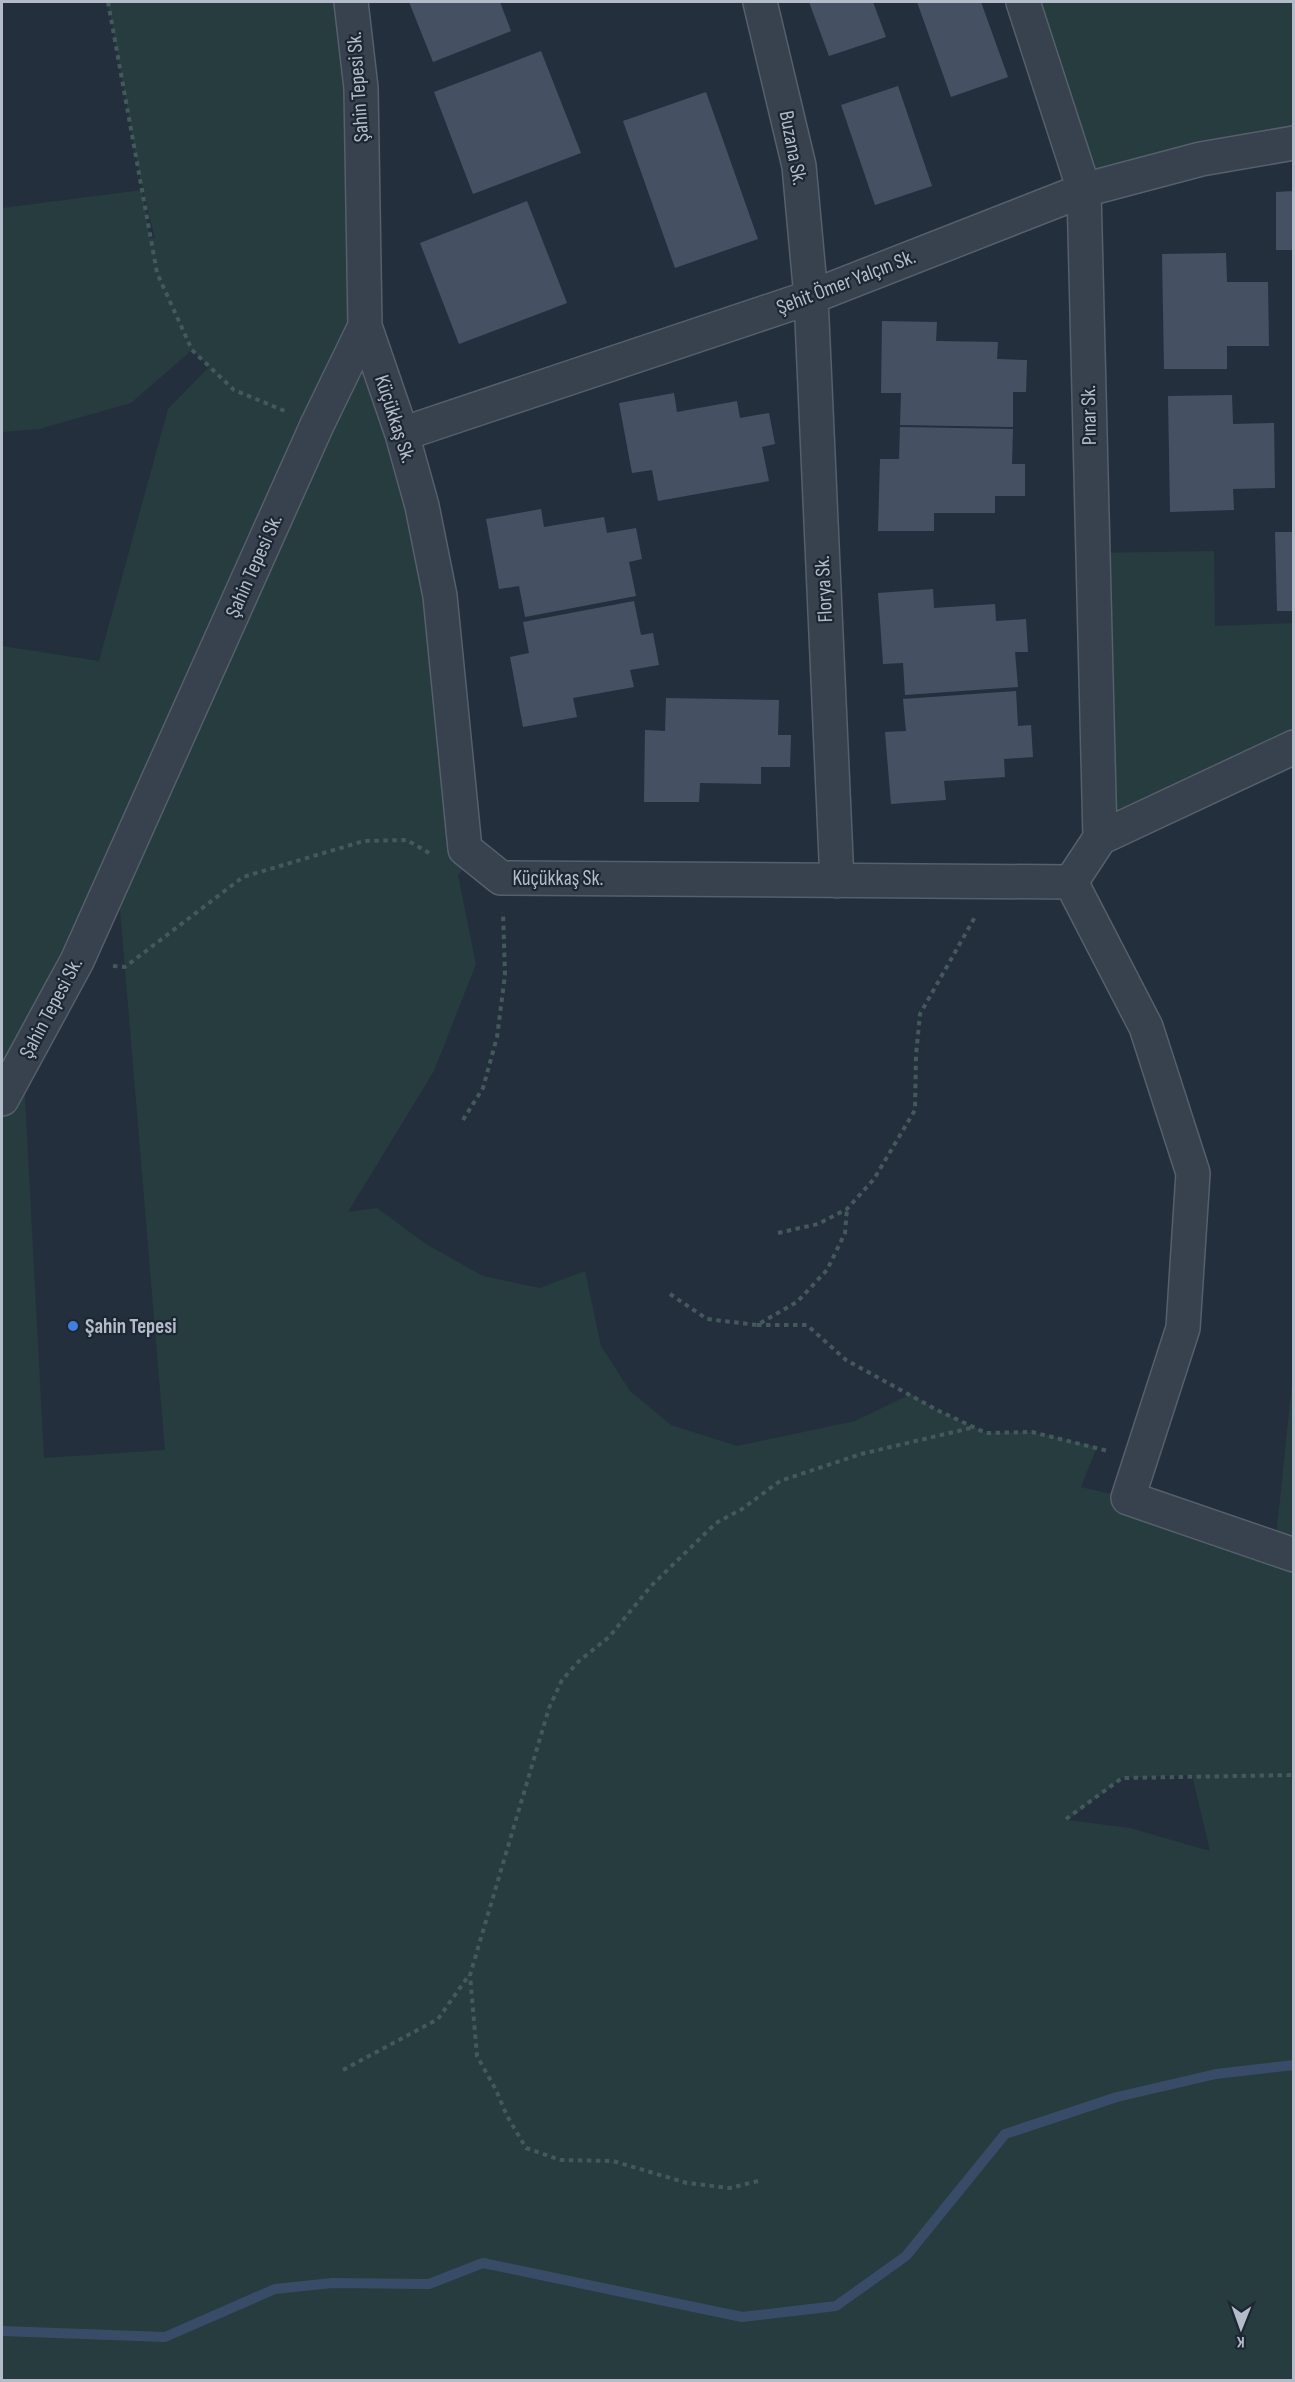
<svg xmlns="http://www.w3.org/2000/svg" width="1295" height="2382" viewBox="0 0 1295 2382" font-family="'Sofia Sans Condensed',sans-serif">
  <rect width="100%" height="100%" fill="#242f3e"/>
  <!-- green -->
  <path fill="#263c3f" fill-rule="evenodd" d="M108,2H351L365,326L402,434L474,856L458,875L476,964L434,1071L348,1212L377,1208L426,1244L483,1276L540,1288L585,1271L601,1346L630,1391L671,1425L737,1446L855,1421L911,1394L937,1410L986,1433L1032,1432L1097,1447L1081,1487L1128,1498L1275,1548L1293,1373V2380H2V646L99,661L168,409L209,367L192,350L131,403L39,429L2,432V208L142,190L150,238H155L140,178ZM117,873L165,1450L44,1458L23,1060ZM1192,1775L1210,1851L1130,1828L1068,1820L1122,1778Z
    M1023,2H1293V143L1084,190Z
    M1214,551L1215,626L1294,623L1293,747L1100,838L1093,553Z"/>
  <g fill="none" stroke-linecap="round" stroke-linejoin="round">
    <!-- stream -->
    <path stroke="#394c67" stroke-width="10" d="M2,2331L165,2337L275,2289L332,2283L429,2284L483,2263L742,2317L836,2306L906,2256L1005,2134L1117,2097L1216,2074L1294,2065"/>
  </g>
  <!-- building -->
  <path fill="#455162" d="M409,2H500L511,31L433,62Z
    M809,2H873L886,37L829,56Z
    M917,2H981L1008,77L951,97Z
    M541,51L581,153L473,194L434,92Z
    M898,86L932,186L875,205L841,105Z
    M706,92L758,239L675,268L623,121Z
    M1294,191V250H1276V192Z
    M527,201L567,303L459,344L420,243Z
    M1226,253L1227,282H1268L1269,346H1227V369H1164L1162,254Z
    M882,321L937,322L936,341L998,342L997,359L1027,360L1026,392H1013V427L900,425L901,393H881Z
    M674,393L677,412L737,401L740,418L769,413L775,444L762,447L769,481L658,501L652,470L632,473L619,403Z
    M1232,395L1233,424L1274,423L1275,488L1233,489L1234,510L1170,512L1168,396Z
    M900,427L1013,429L1012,464H1025V496H995V513H934V531H878L880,459H899Z
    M541,509L544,527L604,517L607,533L636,528L642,559L629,562L636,596L525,617L519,586L499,589L486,519Z
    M1275,532H1294V611H1277Z
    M933,589L934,608L995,604L996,621L1026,619L1028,652H1015L1018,687L905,695L903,663L883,664L878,593Z
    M634,601L641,635L653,633L659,665L630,670L634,687L573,698L577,717L523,727L510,657L529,653L523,622Z
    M1016,691L1018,726L1031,725L1033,757L1004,759L1005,777L944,781L946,800L891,804L885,732L906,731L903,699Z
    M666,698L779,700L778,735H791L790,767H761V784L700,783L699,802H644L645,730L665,731Z"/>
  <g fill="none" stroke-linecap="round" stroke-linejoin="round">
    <!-- minor casing -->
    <g stroke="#565f6c" stroke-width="36">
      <path id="minor" d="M760,2L799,166L811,297L837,881
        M1023,2L1084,190L1100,838
        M365,326L402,434L422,506L440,596L465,849L501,878L1071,882L1100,838
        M402,434L811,297L1084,190L1201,159L1294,143
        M1100,838L1294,747
        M1071,882L1146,1027L1193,1173L1183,1328L1128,1498L1294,1555
        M2,1099L77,961L317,425L365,326L361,88L351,2"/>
    </g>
    <!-- path -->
    <path stroke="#44595c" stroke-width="4" stroke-dasharray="4.5 4.5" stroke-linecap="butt" d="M108,2L157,273L192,350L234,390L285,411
      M113,966L125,967L243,877L364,841L407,840L429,853
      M463,1120L483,1088L497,1037L505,975L503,912
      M778,1233L818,1224L847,1209L874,1179L915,1110L916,1055L920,1014L975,917
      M670,1294L707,1319L757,1325L797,1302L827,1270L845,1233L847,1209
      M757,1325H807L846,1360L937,1410L986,1433L1032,1432L1108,1451
      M1066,1819L1122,1778L1294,1775
      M343,2070L438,2019L469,1975
      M758,2181L730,2188L687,2183L613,2161L560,2160L526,2148L507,2116L496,2090L477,2056L470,1975L549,1708L562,1680L579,1661L609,1637L651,1586L716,1523L742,1509L780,1481L861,1454L975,1427"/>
    <!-- minor -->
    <use href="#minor" stroke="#38414e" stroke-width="33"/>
  </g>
  <!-- markers -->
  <circle fill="#3f7fe0" stroke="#1d2633" stroke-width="2" cx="73" cy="1326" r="6"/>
  <g text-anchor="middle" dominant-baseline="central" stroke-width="4.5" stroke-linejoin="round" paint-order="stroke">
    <!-- street labels -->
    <g font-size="21" fill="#b4bcc9" stroke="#1d2633">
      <text transform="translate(358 87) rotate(-94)">Şahin Tepesi Sk.</text>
      <text transform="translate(793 148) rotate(79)">Buzana Sk.</text>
      <text transform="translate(846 282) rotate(-21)">Şehit Ömer Yalçın Sk.</text>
      <text transform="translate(1089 415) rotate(-91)">Pınar Sk.</text>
      <text transform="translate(395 419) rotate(72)">Küçükkaş Sk.</text>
      <text transform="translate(254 566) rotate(-66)">Şahin Tepesi Sk.</text>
      <text transform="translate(824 589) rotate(-93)">Florya Sk.</text>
      <text x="558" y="878">Küçükkaş Sk.</text>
      <text transform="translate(51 1008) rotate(-62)">Şahin Tepesi Sk.</text>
    </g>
    <!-- poi labels -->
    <g font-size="21" font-weight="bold" fill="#b4bcc9" stroke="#1d2633" text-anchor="start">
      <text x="85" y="1326">Şahin Tepesi</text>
    </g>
  </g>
  <!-- border -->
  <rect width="1295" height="2382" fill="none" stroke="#b4bcc9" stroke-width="6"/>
  <!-- north arrow -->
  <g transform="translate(1241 2328) rotate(181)" stroke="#1d2633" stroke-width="4.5" paint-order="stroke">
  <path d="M0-4.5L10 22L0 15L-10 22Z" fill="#b4bcc9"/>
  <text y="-9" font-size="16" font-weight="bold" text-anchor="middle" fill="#b4bcc9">K</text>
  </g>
</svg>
